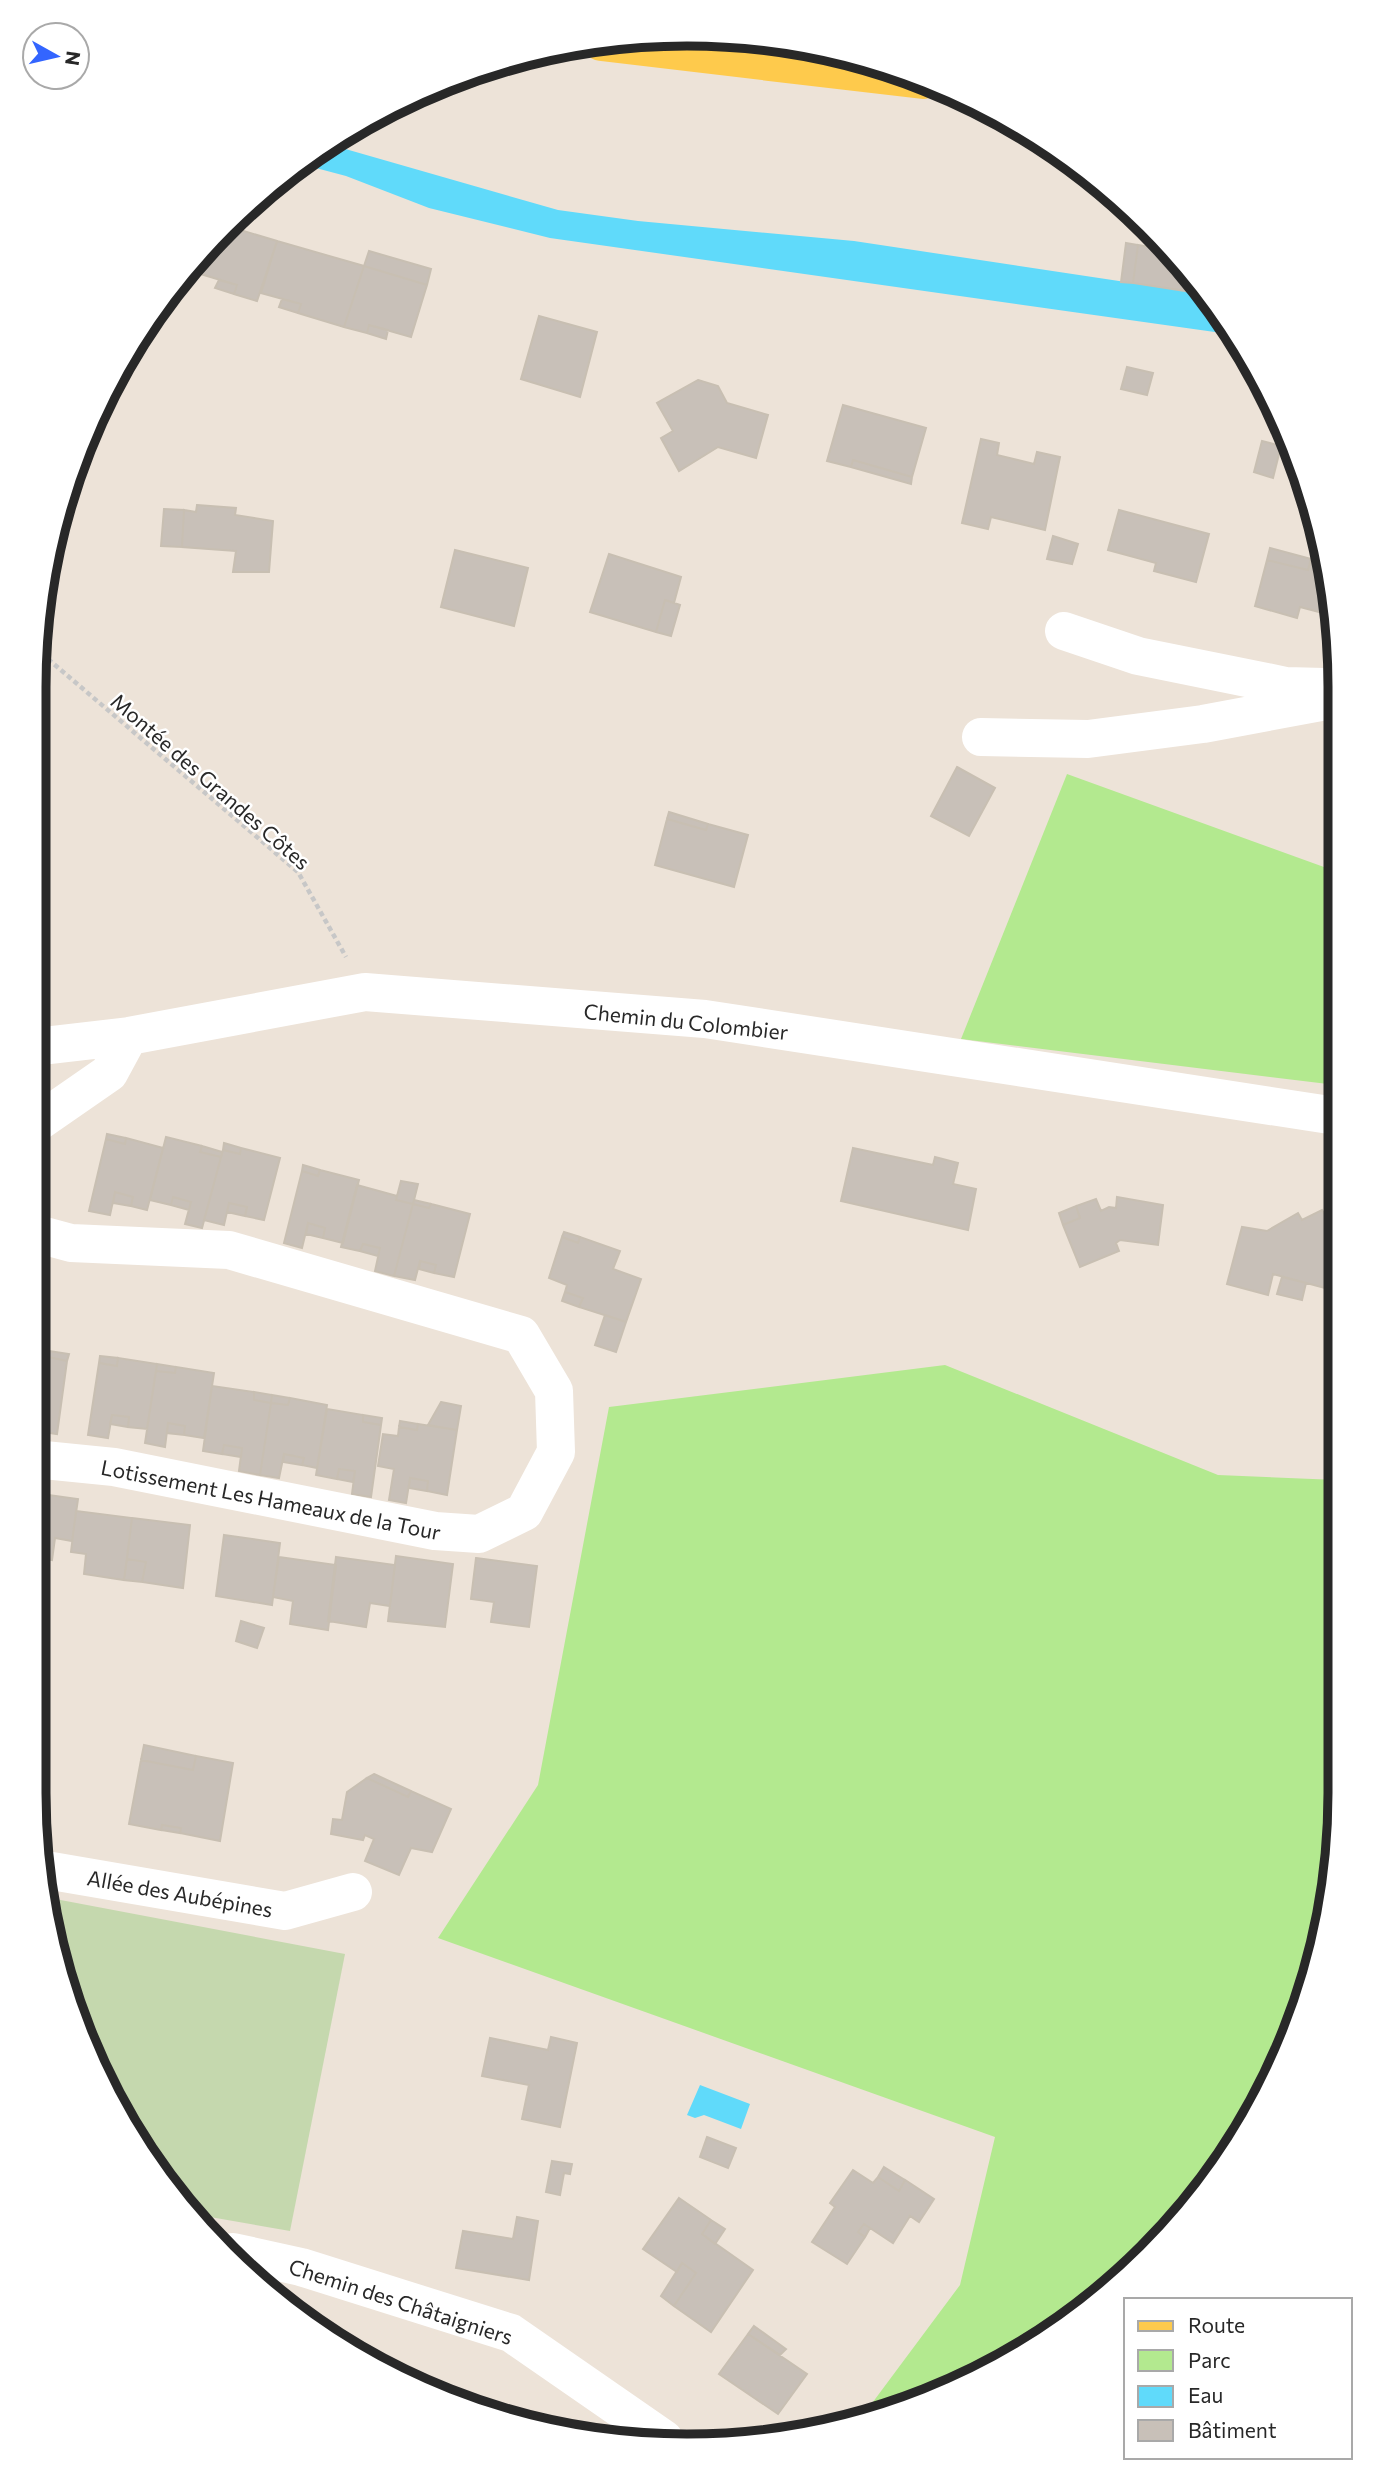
<svg xmlns="http://www.w3.org/2000/svg" width="1373" height="2480" viewBox="0 0 1373 2480" font-family="Commissioner,sans-serif">
  <rect width="100%" height="100%" fill="#ede3d8"/>
  <!-- green -->
  <path fill="#b3e98f" d="M1067,774L1335,871L1336,1085L961,1039Z
    M945,1365L1218,1475L1337,1480L1338,1836L1305,2003L1252,2120L1117,2285L936,2397L864,2414L960,2285L995,2137L438,1938L538,1785L609,1407Z"/>
  <!-- cemetery -->
  <path fill="#c5d8ae" d="M50,1898L345,1954L290,2231L193,2214L168,2191L68,2003Z"/>
  <!-- water -->
  <path fill="#60dafa" d="M328,144L558,210L638,221L854,241L1192,292C1213,297 1226,317 1236,335L550,238L429,208L346,176L297,163Z
    M700,2085L750,2104L741,2129L704,2115L695,2118L687,2115Z"/>
  <!-- building -->
  <path fill="#c8c0b8" stroke="#c8bfb2" stroke-width="2" d="M227,226L277,241L257,301L234,294L237,285L194,272L200,251Z
    M1154,231L1164,244L1163,249L1151,247Z
    M277,241L364,266L344,327L298,313L301,304L261,293Z
    M1126,243L1138,245L1133,283L1121,282Z
    M1138,245L1169,250L1194,280L1192,292L1133,283Z
    M369,251L431,269L427,285L364,266Z
    M364,266L427,285L411,337L369,325L367,333L344,327Z
    M219,280L237,285L234,294L215,288Z
    M282,299L301,304L298,313L279,307Z
    M539,316L597,332L580,397L521,379Z
    M369,325L388,330L386,339L367,333Z
    M1127,367L1153,373L1147,395L1121,389Z
    M698,380L718,386L727,403L768,415L756,458L718,447L679,471L661,438L673,431L657,403Z
    M843,405L926,428L912,477L853,460L851,467L827,461Z
    M981,439L999,443L997,455L1034,464L1037,452L1060,457L1045,530L991,517L988,529L962,523Z
    M1262,441L1281,446L1273,478L1254,472Z
    M853,460L912,477L911,484L851,467Z
    M197,505L236,508L235,515L273,521L269,572H233L236,551L182,547L184,510L196,512Z
    M164,509L184,510L182,547L161,546Z
    M1119,510L1209,534L1196,582L1154,571L1156,563L1108,550Z
    M1053,536L1078,544L1072,564L1047,559Z
    M1270,548L1311,559L1308,570L1267,560Z
    M455,550L528,568L514,626L441,607Z
    M609,554L681,577L674,603L665,600L656,632L590,612Z
    M1311,559L1325,562L1334,602V616L1300,607L1297,618L1255,606L1267,560L1308,570Z
    M665,600L680,605L671,636L656,632Z
    M957,767L995,788L969,836L931,816Z
    M669,812L708,824L706,830L667,819Z
    M667,819L706,830L708,824L748,835L734,887L655,865Z
    M107,1134L126,1138L125,1144L106,1139Z
    M166,1137L202,1146L200,1152L221,1157L202,1228L185,1224L191,1202L173,1197L171,1205L150,1200Z
    M126,1138L163,1148L147,1210L131,1206L133,1197L115,1192L110,1215L89,1211L106,1139L125,1144Z
    M224,1143L241,1148L240,1154L223,1150Z
    M202,1146L222,1152L221,1157L200,1152Z
    M241,1148L280,1158L264,1220L245,1216L247,1207L229,1203L224,1225L204,1220L223,1150L240,1154Z
    M853,1148L933,1165L935,1157L958,1163L953,1184L976,1189L968,1230L841,1201Z
    M303,1165L320,1170L318,1176L302,1171Z
    M320,1170L359,1180L343,1243L323,1238L325,1228L308,1223L302,1248L284,1243L302,1171L318,1176Z
    M401,1181L418,1184L413,1204L396,1200Z
    M357,1185L397,1196L396,1200L413,1204L394,1276L375,1271L380,1248L363,1244L360,1251L341,1247Z
    M115,1192L133,1197L131,1206L113,1203Z
    M173,1197L191,1202L189,1210L171,1205Z
    M1117,1197L1163,1205L1158,1245L1120,1240L1116,1243L1119,1251L1080,1267L1063,1225L1080,1218L1076,1206L1096,1199L1101,1211L1109,1207L1116,1208Z
    M414,1200L431,1204L429,1208L413,1204Z
    M229,1203L247,1207L245,1216L227,1212Z
    M413,1204L429,1208L431,1204L470,1214L454,1277L434,1273L436,1265L420,1261L415,1280L394,1276Z
    M1076,1206L1080,1218L1063,1225L1059,1213Z
    M1322,1210L1333,1228L1336,1226V1254L1333,1256L1325,1288L1273,1274L1268,1295L1227,1284L1242,1227L1267,1231L1298,1213L1302,1220Z
    M308,1223L325,1228L323,1238L306,1234Z
    M564,1232L580,1237L578,1243L562,1237Z
    M562,1237L578,1243L580,1237L620,1251L613,1269L641,1279L626,1322L579,1307L583,1298L565,1292L567,1285L549,1278Z
    M363,1244L380,1248L378,1256L360,1251Z
    M420,1261L436,1265L434,1273L419,1269Z
    M1282,1277L1306,1283L1302,1300L1277,1294Z
    M565,1292L583,1298L579,1307L562,1301Z
    M605,1315L626,1322L616,1352L595,1345Z
    M34,1349L49,1351L48,1357L67,1361L57,1434L36,1431L40,1405L34,1404Z
    M49,1351L69,1354L67,1361L48,1357Z
    M100,1356L118,1358L117,1366L99,1363Z
    M118,1358L157,1364L147,1429L128,1427L129,1417L112,1415L108,1438L88,1435L99,1363L117,1366Z
    M157,1364L176,1367L175,1373L156,1371Z
    M176,1367L214,1373L204,1438L184,1435L185,1426L168,1423L165,1447L145,1443L156,1371L175,1373Z
    M212,1386L254,1392V1400L271,1403L260,1475L239,1471L242,1448L224,1445L222,1454L203,1451Z
    M254,1392L272,1395L271,1403L254,1400Z
    M272,1395L290,1398L288,1405L271,1403Z
    M290,1398L327,1405L317,1468L302,1465L304,1458L284,1454L279,1478L260,1475L271,1403L288,1405Z
    M441,1402L461,1406L457,1430L428,1425Z
    M34,1404L40,1405L38,1416H34Z
    M327,1409L363,1415V1422L381,1425L371,1497L352,1494L355,1471L339,1469L337,1479L316,1475Z
    M112,1415L129,1417L128,1427L110,1424Z
    M363,1415L382,1418L381,1425L363,1422Z
    M400,1421L418,1424L417,1430L399,1427Z
    M168,1423L185,1426L184,1435L167,1433Z
    M418,1424L457,1430L447,1495L427,1491L428,1481L410,1478L406,1503L389,1500L394,1469L378,1466L383,1434L398,1436L399,1427L417,1430Z
    M224,1445L242,1448L241,1457L222,1454Z
    M284,1454L304,1458L302,1465L283,1462Z
    M339,1469L355,1471L353,1482L337,1479Z
    M410,1478L428,1481L427,1491L409,1488Z
    M34,1493L78,1499L72,1541L55,1538L52,1560L34,1557Z
    M76,1511L132,1518L124,1580L84,1574L86,1554L71,1552Z
    M132,1518L190,1525L183,1588L142,1582L146,1562L127,1559Z
    M224,1535L280,1543L272,1605L216,1596Z
    M396,1556L453,1564L445,1627L388,1621Z
    M279,1557L336,1565L328,1630L290,1624L293,1601L273,1597Z
    M336,1557L395,1565L390,1606L370,1603L366,1627L328,1621Z
    M476,1558L537,1566L529,1627L491,1622L494,1602L471,1599Z
    M127,1559L146,1562L142,1582L124,1580Z
    M241,1621L264,1628L257,1648L236,1641Z
    M144,1745L196,1756L193,1770L141,1760Z
    M196,1756L233,1763L220,1841L180,1833L181,1828L162,1825L161,1830L129,1824L141,1760L193,1770Z
    M374,1774L411,1791L408,1797L367,1778Z
    M367,1778L408,1797L411,1791L451,1809L432,1852L411,1848L399,1875L365,1861L374,1839L365,1835L363,1840L331,1834L333,1819L342,1820L347,1792Z
    M162,1825L181,1828L180,1833L161,1830Z
    M551,2037L577,2043L560,2127L522,2119L529,2085L482,2076L490,2038L548,2050Z
    M707,2137L736,2148L728,2168L700,2157Z
    M552,2161L572,2164L570,2174L564,2173L560,2195L546,2192Z
    M884,2167L905,2180L899,2191L878,2177Z
    M853,2170L873,2183L878,2177L899,2191L905,2180L934,2199L919,2222L910,2216L893,2243L864,2224L858,2232L865,2237L847,2264L812,2242L835,2207L830,2203Z
    M679,2198L711,2220L702,2234L753,2270L711,2332L674,2306L696,2273L682,2263L677,2272L643,2249Z
    M517,2217L538,2221L529,2280L456,2268L463,2231L513,2239Z
    M711,2220L725,2229L715,2244L702,2234Z
    M864,2224L870,2228L865,2237L858,2232Z
    M682,2263L696,2273L674,2306L661,2296Z
    M754,2326L786,2349L780,2355L748,2334Z
    M748,2334L807,2374L778,2414L719,2374Z"/>
  <g fill="none" stroke-linecap="round" stroke-linejoin="round">
    <!-- path -->
    <path stroke="#c7c7c7" stroke-width="4.5" stroke-dasharray="5 3.5" stroke-linecap="butt" d="M35,648L298,872L346,957"/>
    <!-- minor -->
    <path stroke="#fff" stroke-width="38" d="M1064,631L1138,656L1286,686L1324,687
      M981,737L1088,739L1203,724L1326,701L1335,693
      M34,1047L129,1036L365,992L705,1019L1336,1116
      M34,1125L109,1073L129,1036
      M34,1459L114,1467L435,1531L479,1534L524,1512L556,1452L554,1391L521,1335L229,1250L71,1243L34,1233
      M46,1870L285,1911L353,1892
      M233,2252L301,2267L511,2333L664,2439"/>
    <!-- major -->
    <path stroke="#feca4c" stroke-width="38" d="M601,42L923,80"/>
  </g>
  <g text-anchor="middle" dominant-baseline="central" stroke-width="5" stroke-linejoin="round" paint-order="stroke">
    <!-- street labels -->
    <g font-size="21" fill="#282828" stroke="#fff">
      <text transform="translate(211 781) rotate(41)">Montée des Grandes Côtes</text>
      <text transform="translate(686 1021) rotate(6)">Chemin du Colombier</text>
      <text transform="translate(271 1499) rotate(11)">Lotissement Les Hameaux de la Tour</text>
      <text transform="translate(180 1893) rotate(10)">Allée des Aubépines</text>
      <text transform="translate(401 2301) rotate(18)">Chemin des Châtaigniers</text>
    </g>
  </g>
  <!-- crop -->
  <path d="M0 0H1373V2480H0ZM687 46H687A641 641 0 0 1 1328 687V1793A641 641 0 0 1 687 2434H687A641 641 0 0 1 46 1793V687A641 641 0 0 1 687 46Z" fill="#fff" fill-rule="evenodd"/>
  <path fill="none" stroke="#282828" stroke-width="9" d="M687 46H687A641 641 0 0 1 1328 687V1793A641 641 0 0 1 687 2434H687A641 641 0 0 1 46 1793V687A641 641 0 0 1 687 46Z"/>
  <!-- legend -->
  <rect x="1124" y="2298" width="228" height="161" fill="#ffffff" stroke="#a9a9a9" stroke-width="2"/>
  <rect x="1138" y="2321" width="35" height="10" fill="#feca4c" stroke="#a9a9a9" stroke-width="2"/>
  <text x="1188" y="2333" font-size="21" fill="#282828">Route</text>
  <rect x="1138" y="2350" width="35" height="21" fill="#b3e98f" stroke="#a9a9a9" stroke-width="2"/>
  <text x="1188" y="2368" font-size="21" fill="#282828">Parc</text>
  <rect x="1138" y="2386" width="35" height="21" fill="#60dafa" stroke="#a9a9a9" stroke-width="2"/>
  <text x="1188" y="2403" font-size="21" fill="#282828">Eau</text>
  <rect x="1138" y="2420" width="35" height="21" fill="#c8c0b8" stroke="#a9a9a9" stroke-width="2"/>
  <text x="1188" y="2438" font-size="21" fill="#282828">Bâtiment</text>
  <!-- north arrow -->
  <g transform="translate(56 56) rotate(98)"><circle r="33" fill="#ffffff" stroke="#a9a9a9" stroke-width="2"/>
  <path d="M0-5L12 26L0 18L-12 26Z" fill="#3365ff"/>
  <text y="-10" font-size="19" font-weight="bold" text-anchor="middle" fill="#282828">N</text>
  </g>
</svg>
